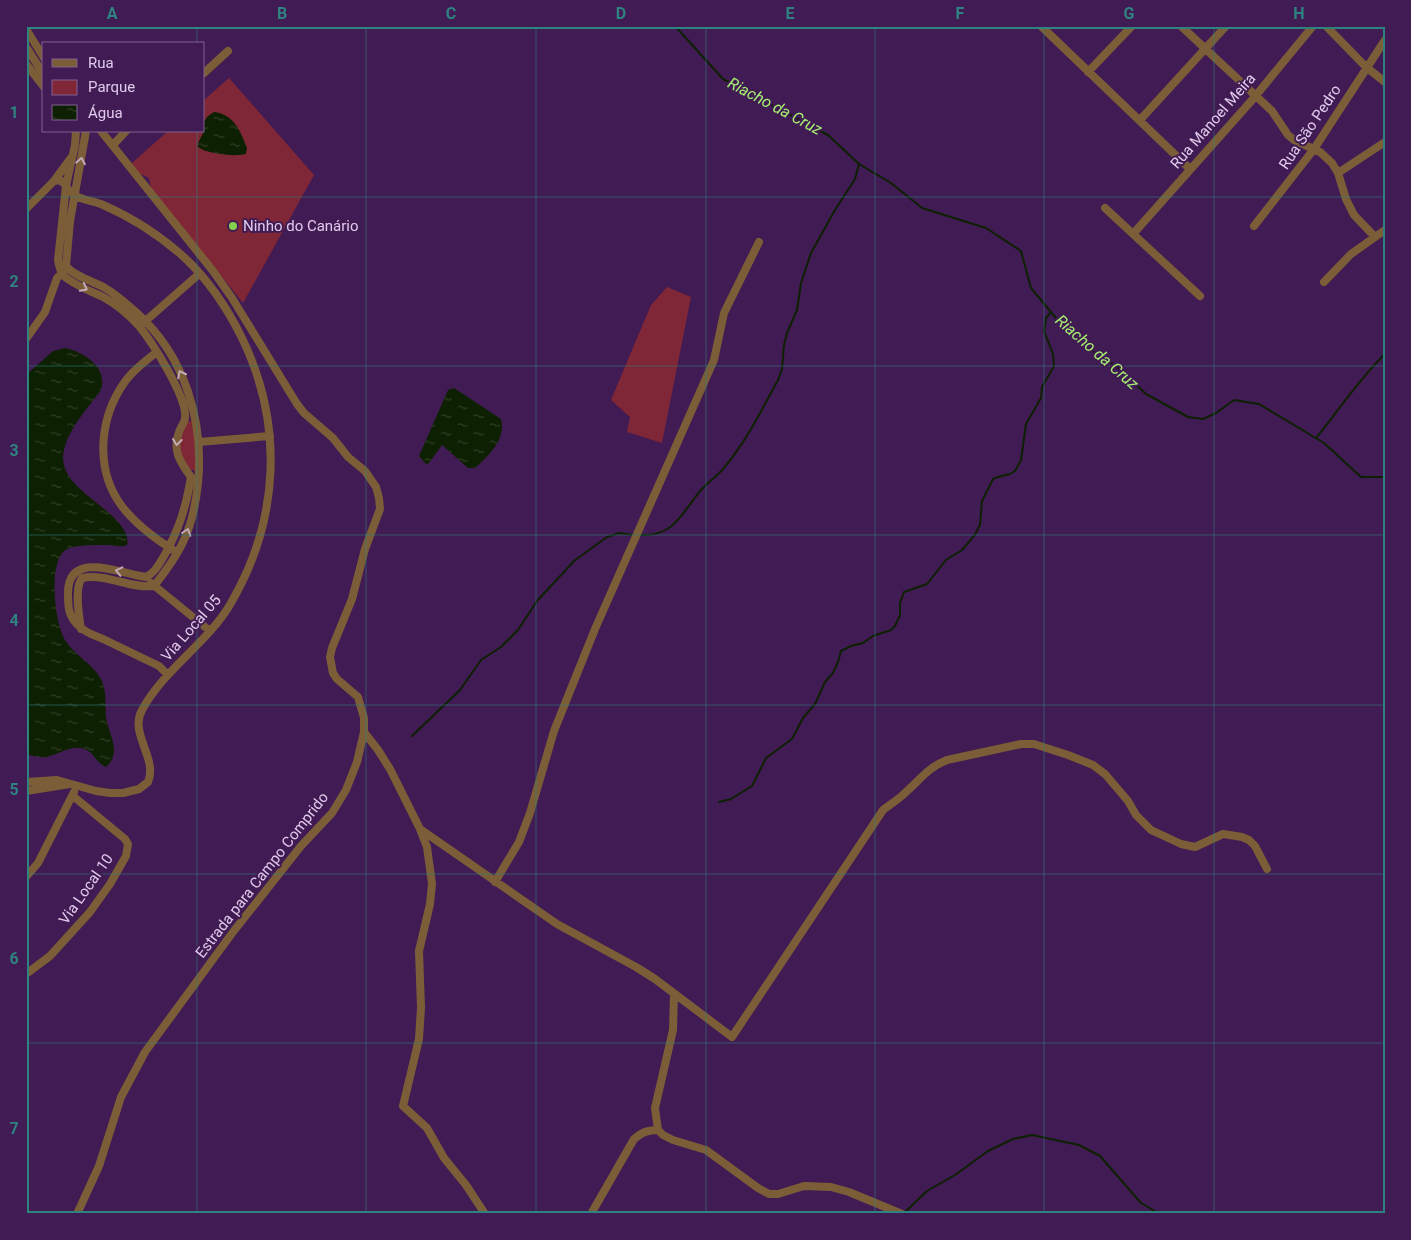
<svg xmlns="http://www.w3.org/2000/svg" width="1411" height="1240" viewBox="0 0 1411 1240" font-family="Roboto,sans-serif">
  <defs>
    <pattern id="water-ripples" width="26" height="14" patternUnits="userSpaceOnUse" patternTransform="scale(1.25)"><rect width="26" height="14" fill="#0e2002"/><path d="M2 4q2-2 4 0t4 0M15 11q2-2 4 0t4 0" fill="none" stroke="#313f27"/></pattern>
  </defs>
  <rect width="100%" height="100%" fill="#411b53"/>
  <!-- green -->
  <path fill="#802737" d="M229,78L314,175L243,303L151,189L149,178L138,173L132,163L168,131H204V100Z
    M667,287L691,297L662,443L627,432L630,417L611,400L651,305Z
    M188,421L194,422L196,468L195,471L189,469C178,453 176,438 188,421Z"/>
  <!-- water -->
  <path fill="url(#water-ripples)" d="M214,112C234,114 241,132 247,148L246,154C236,157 206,154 198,147V143L204,131V121L208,116Z
    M65,348C84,352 108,367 101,390C88,408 69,428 64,450C56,485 105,502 122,527C125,532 129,538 127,545C121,548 115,545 108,545C98,545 72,544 64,551C48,566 55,623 65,640C74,655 92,663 101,679C107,691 105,704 106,717C108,734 123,752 106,767C95,763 94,750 81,748C68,746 58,755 46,757C40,758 33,756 26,754V375L53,351Z
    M454,388L501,419C506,440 489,455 475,468H468L442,445L429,463L426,464L419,456L448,390Z"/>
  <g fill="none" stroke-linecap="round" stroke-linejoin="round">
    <!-- stream -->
    <path stroke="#0e2002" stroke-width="2" d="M675,26L723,79L828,135L859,164L891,183L922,208L986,228L1021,251L1031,288L1061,324L1099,356L1116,366L1146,394L1188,417L1203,419L1216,413L1234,400L1259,404L1324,443L1361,477H1385
      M1316,438C1339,410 1359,379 1385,354
      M640,535C675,537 682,512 701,490C708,482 717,476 723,469C746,442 761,411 778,380L782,369L784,345L787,333L797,310L801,283L811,253L835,210L855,179L859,164
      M412,736L460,690L481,660L501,647L518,630L537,601L574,561L607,537L619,533L633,535
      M719,802L731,799L752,786L766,758L792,739L803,718L815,704L825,682L833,673L838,662L841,651L851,646L863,643L873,636L891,630L895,626L900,615V603L904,592L927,584L946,560L962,550L974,536L980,525L982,501L993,479L998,477L1010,474L1015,471L1021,460L1026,424L1041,398L1042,387L1054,366L1053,354L1044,331L1046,318L1051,312
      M905,1212L927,1191L955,1175L988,1151L1013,1139L1032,1135L1079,1145L1100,1156L1141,1203L1160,1214"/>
    <!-- minor -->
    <path stroke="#7b5e38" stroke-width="8" d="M1041,26L1190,169
      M1181,26L1272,111L1288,135L1294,140L1320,152L1332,163L1338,173L1346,199L1354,215L1375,237
      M1326,26L1366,67L1385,82
      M26,29L44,58
      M26,47L44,75
      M26,64L44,87
      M1088,72L1132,26
      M204,73L228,51
      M1140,120L1226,26
      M76,131L75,145L66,186L58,260C59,265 60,271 63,275C73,285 91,291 103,297C116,304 129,315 139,326C152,342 188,398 185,418C185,422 180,428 179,432C172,450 180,462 191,477C186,507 179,530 164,556C159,564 155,573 146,577C122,574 68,549 68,593C68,607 68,617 80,627C86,633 96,636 103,639C122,648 140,657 159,666L168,675
      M113,145L126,131
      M1338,173L1385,142
      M1105,208L1200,296
      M26,209L54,181L71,158
      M1254,226L1314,149L1385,40
      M1133,234L1253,99L1313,26
      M1324,282L1351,254L1385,230
      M142,324L199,274
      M26,339L45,312L57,278L65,270
      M157,352C145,361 132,371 124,383C99,419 95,469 121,505C135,524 154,538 173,550
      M199,442L270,436
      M151,583L210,631
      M81,629C79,616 74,588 82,578C107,573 130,589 154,586C165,572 176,557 183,542C192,524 196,502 198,483C204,421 185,357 138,314C128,305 117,295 105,288C93,281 75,277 66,266L70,221L86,131
      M364,732L378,750L390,769L420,829L557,924L636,967L655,979L732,1037L883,810C891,804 899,799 906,792C921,779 927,768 947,760L1021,744H1034L1068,755L1093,765L1105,774L1128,801L1136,815L1151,830L1181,844L1195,847L1223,834L1242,837L1249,840L1255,846L1267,869
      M26,782L57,780L96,791L110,793H123L139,789L148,782C158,758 129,734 142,710C165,668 208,643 231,603C280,519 284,423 241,336C227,308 209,281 186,259C162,237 131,217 101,204C93,201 83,200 76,196C69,193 66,184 60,180L54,181
      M26,791L70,784
      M420,829L427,847L432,884L430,904L419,951L421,1008L419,1039L403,1106L427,1128L444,1158L466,1185L485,1214
      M26,877L38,863L74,792
      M495,882L519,842L530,813L554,731L595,629L714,360L724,313L759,242
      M26,974L50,956L90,912L110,884L126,856L128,844L125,839L73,796
      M674,994L673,1030L655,1108L658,1130L663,1135L673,1140L706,1150L758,1188L769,1194H778L804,1186L831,1187L849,1192L902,1214
      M77,1214L99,1166L121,1097L145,1052L233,932L301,846L332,813L346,790L357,762L364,732V718L358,697L337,679L333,673L330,657L332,648L352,599L365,549L380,509L379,498L376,487L365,471L348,457L333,438L304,413L297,404L232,298L213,271L101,131
      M591,1214L634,1139C642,1132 648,1130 658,1130"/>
  </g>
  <!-- one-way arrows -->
  <defs><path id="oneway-chevron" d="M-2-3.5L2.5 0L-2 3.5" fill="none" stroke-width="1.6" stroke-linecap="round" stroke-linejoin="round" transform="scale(1.25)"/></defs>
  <g stroke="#c2aab6">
    <use href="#oneway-chevron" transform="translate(81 161) rotate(-79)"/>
    <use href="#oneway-chevron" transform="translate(84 288) rotate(27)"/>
    <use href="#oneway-chevron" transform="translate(181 374) rotate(-117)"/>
    <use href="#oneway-chevron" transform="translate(177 442) rotate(97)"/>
    <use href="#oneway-chevron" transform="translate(187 532) rotate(-72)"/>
    <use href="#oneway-chevron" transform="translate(119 571) rotate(-167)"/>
  </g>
  <!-- grid -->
  <path fill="none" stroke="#2e8381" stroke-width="1" stroke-opacity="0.55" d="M197,26V44M366,26V1214M536,26V1214M706,26V1214M875,26V1214M1044,26V1214M1214,26V1214M197,131V1214M26,197H1385M26,366H1385M26,535H1385M26,705H1385M26,874H1385M26,1043H1385"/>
  <!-- markers -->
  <circle fill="#86cf4c" stroke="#411b53" stroke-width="2" cx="233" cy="226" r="5"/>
  <g text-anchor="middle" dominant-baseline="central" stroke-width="4" stroke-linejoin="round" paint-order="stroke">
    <!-- street labels -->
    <g font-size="15" fill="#e0caec" stroke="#411b53">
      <text transform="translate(1213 121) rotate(-49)">Rua Manoel Meira</text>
      <text transform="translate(1310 127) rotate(-56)">Rua São Pedro</text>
      <text transform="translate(191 628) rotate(-49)">Via Local 05</text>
      <text transform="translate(262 875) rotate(-52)">Estrada para Campo Comprido</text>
      <text transform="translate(86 889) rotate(-55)">Via Local 10</text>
    </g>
    <!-- poi labels -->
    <g font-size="15" fill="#e0caec" stroke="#411b53" text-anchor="start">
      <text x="243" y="226">Ninho do Canário</text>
    </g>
    <!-- water labels -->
    <g font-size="16" font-style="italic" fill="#a6f071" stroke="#411b53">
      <text transform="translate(775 106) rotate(28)">Riacho da Cruz</text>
      <text transform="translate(1097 352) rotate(41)">Riacho da Cruz</text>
    </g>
  </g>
  <!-- border -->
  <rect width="1411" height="1240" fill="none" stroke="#411b53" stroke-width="55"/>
  <!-- legend -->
  <rect x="42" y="42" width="162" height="90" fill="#411b53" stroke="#816190"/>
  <rect x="52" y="59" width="25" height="8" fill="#7b5e38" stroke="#816190"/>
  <text x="88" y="68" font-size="15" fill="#e0caec">Rua</text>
  <rect x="52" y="80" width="25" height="15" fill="#802737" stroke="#816190"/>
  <text x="88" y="92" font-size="15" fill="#e0caec">Parque</text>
  <rect x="52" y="105" width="25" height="15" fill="url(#water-ripples)" stroke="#816190"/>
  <text x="88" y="118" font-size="15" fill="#e0caec">Água</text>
  <rect x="28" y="28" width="1356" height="1184" fill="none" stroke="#2e8381" stroke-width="2"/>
  <g font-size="16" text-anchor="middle" font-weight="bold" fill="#2e8381">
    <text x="112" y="19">A</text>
    <text x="282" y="19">B</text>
    <text x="451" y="19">C</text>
    <text x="621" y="19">D</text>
    <text x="790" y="19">E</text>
    <text x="960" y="19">F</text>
    <text x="1129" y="19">G</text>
    <text x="1299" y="19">H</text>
    <text x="14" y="118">1</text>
    <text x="14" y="287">2</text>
    <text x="14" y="456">3</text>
    <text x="14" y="626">4</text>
    <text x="14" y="795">5</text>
    <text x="14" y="964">6</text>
    <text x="14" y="1134">7</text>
  </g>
</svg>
